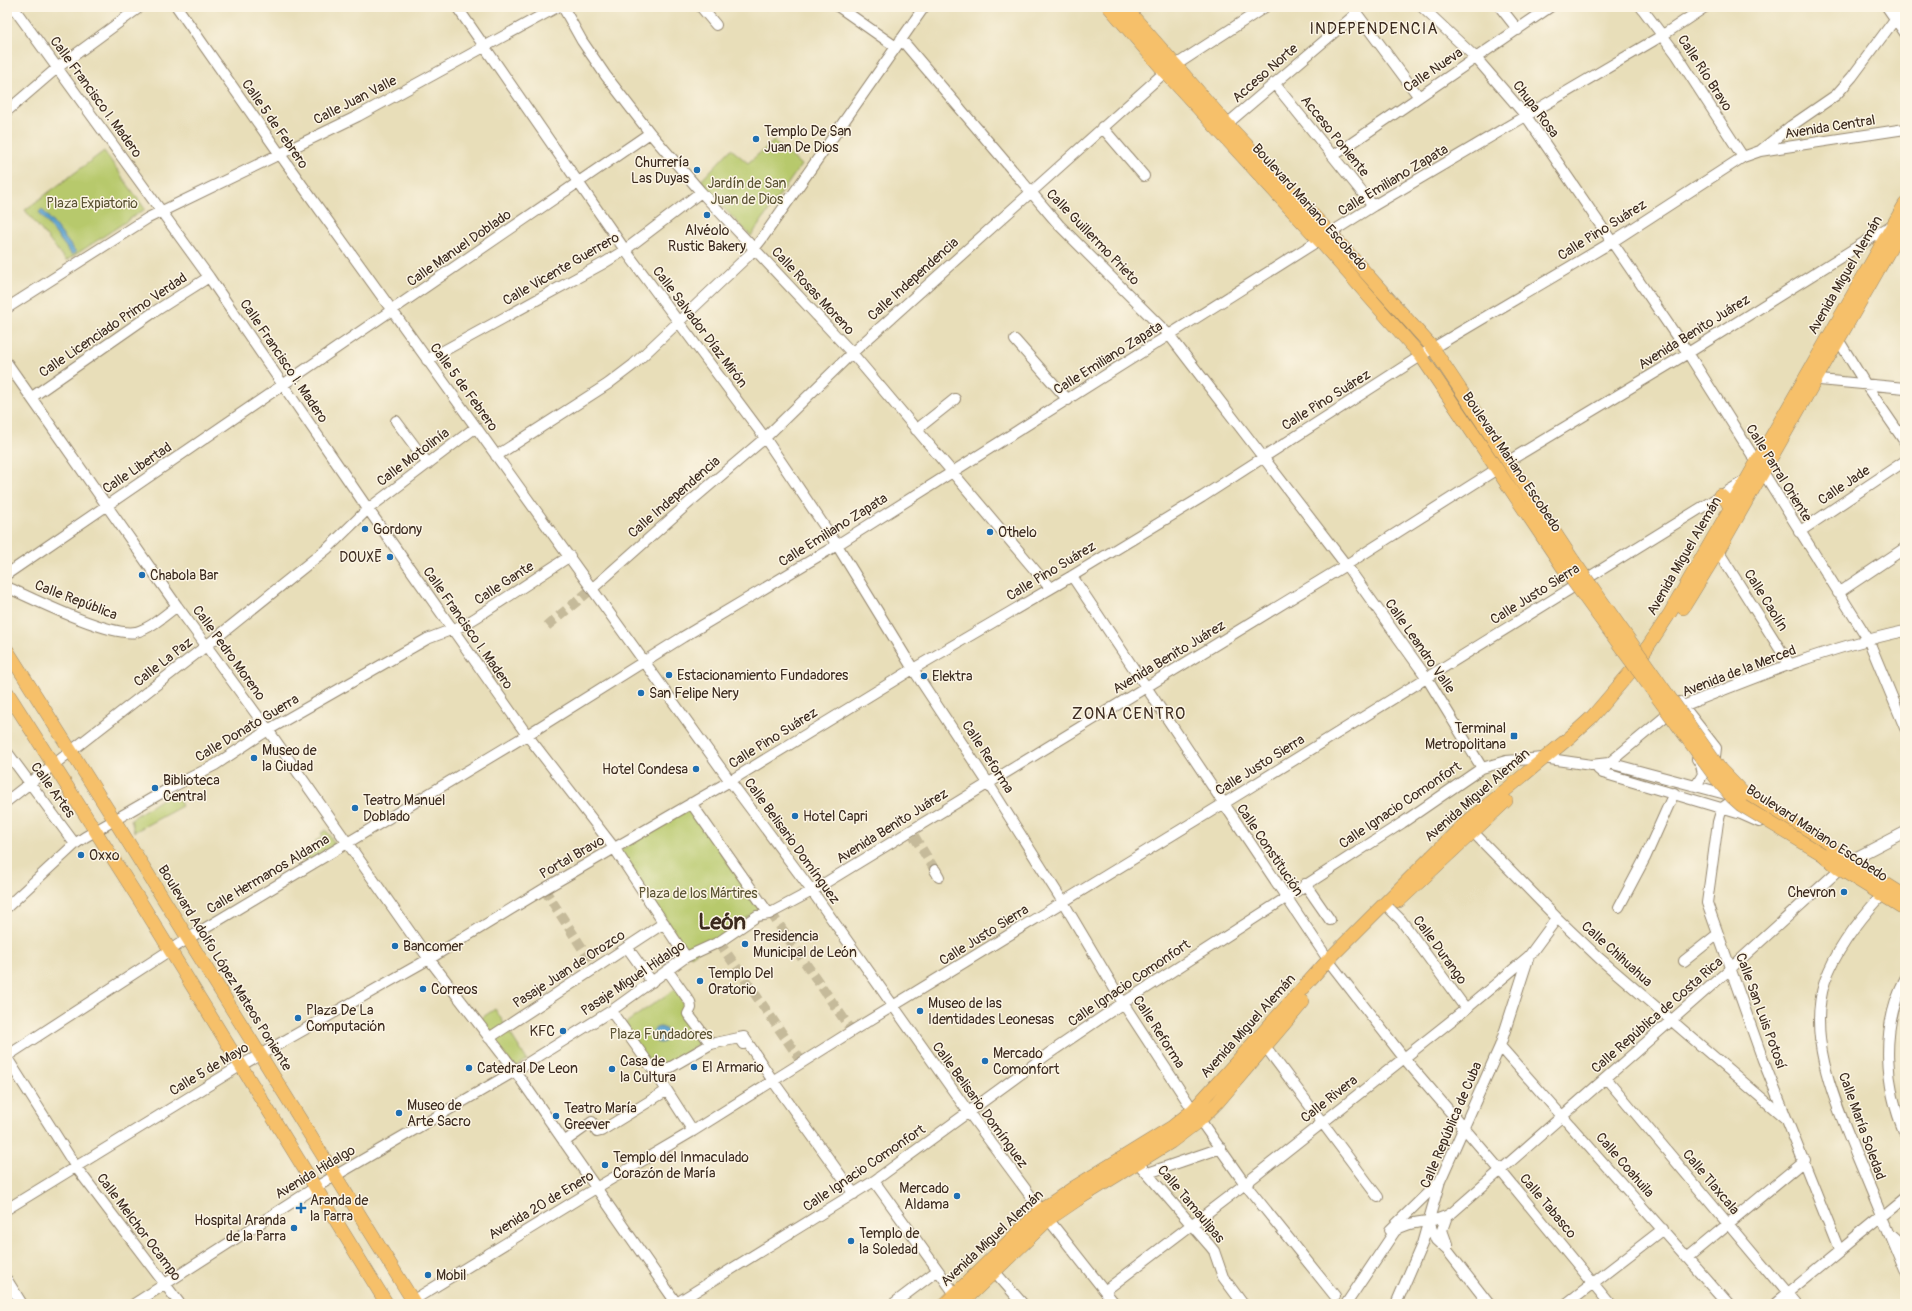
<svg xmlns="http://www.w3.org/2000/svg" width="1912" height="1311" viewBox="0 0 1912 1311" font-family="Pangolin,sans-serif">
  <rect width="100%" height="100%" fill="#fcf5e5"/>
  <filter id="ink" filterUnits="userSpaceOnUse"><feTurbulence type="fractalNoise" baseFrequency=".025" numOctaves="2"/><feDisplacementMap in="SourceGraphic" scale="8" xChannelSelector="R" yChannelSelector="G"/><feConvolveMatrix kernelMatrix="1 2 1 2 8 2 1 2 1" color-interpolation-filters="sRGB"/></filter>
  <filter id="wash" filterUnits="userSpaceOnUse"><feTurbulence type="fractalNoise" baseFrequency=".012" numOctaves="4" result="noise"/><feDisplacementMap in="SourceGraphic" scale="16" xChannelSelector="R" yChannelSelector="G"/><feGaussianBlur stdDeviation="0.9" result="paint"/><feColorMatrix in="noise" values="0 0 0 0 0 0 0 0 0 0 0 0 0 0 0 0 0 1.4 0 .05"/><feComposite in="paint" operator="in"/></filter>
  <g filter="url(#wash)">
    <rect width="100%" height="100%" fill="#e8deb9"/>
    <!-- green -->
    <path fill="#b7c96c" stroke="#797a45" d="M774,141L801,165L751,236L699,183L731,149L748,163Z
      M104,151L145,209L66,261L25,210Z
      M174,791L182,806L134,832L131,819Z
      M690,808L760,909L691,956L619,851Z
      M326,830L335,844L304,863L300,857L318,846L315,841L323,837L321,833Z
      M675,989L689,1010L683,1014L702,1041L654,1075L620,1027Z
      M495,1009L527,1060L514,1068L480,1019Z"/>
    <!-- water -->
    <path fill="#58a1cf" stroke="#4a6676" d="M42,209L76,252L72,255L39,212Z
      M652 1035a8 8 0 1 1 16 0a8 8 0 1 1-16 0Z"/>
  </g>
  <g filter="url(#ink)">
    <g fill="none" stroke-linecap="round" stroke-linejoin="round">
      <!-- minor-tunnel -->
      <path stroke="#c5ba9a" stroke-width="10" stroke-dasharray="10 5" stroke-linecap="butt" d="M547,626L593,588
        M914,836L935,870
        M544,889L595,968
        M771,913L852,1031
        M719,942L802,1062"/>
      <!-- minor casing -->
      <g stroke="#92846c" stroke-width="12">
        <path id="minor" d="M13,7L209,277L368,509L527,735L615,849L686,957
          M177,7L279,153L730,781L812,891L969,1113L1041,1210L1115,1304
          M457,7L625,250L765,438L837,545L913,669L988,783L1063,902L1123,1003L1193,1110L1245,1184L1335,1296
          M563,7L582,41L606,76L650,133L701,192L852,353L1050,588
          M701,7L716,25
          M839,7L896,47
          M1352,7L1419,97
          M1422,7L1476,58L1526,116L1688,353L1868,639L1905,728
          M1500,7L1518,30
          M1641,7L1677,55L1743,157
          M1887,7L1905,33
          M901,39L1059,225L1170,336L1346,565L1427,678L1482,768
          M1274,83L1373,206
          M7,111L57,68L140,7
          M1227,124L1357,13
          M1102,127L1144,176
          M1760,151L1905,129
          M1333,156L1550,7
          M7,308L148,218L358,116L557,7
          M1836,336L1866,385L1905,442
          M1015,340L1068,400
          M427,360L604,263L625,250L701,192
          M7,363L177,606L268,730L429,959L515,1071L677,1304
          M1809,379L1905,388
          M32,397L154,312L209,277
          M396,421L428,464
          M916,430L955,399
          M496,456L608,384L633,365L749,255L761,240L924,7
          M1512,466L1507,462L1688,353L1892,225
          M1799,532L1905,461
          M1718,551L1790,665
          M7,574L650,133
          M1072,576L1331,964L1404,1058L1500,1170L1610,1304
          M7,587C33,599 110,637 136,632C151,628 165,615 177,606
          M593,588L691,501L765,438L852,353L1165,72L1265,7
          M1838,593L1905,548
          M1680,702L1716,748L1714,765
          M7,752L75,844
          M1598,769L1603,773L1741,814L1759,822
          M1603,773L1609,763L1667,715L1683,706C1755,677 1829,647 1905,631
          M1696,786L1703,774L1701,765L1697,759
          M7,801L206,646L328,548L368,509L476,427
          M1742,801H1732L1722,808L1718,822L1707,903L1763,1060L1839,1250
          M691,803L769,914
          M1472,831L1557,918L1599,958L1786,1119
          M935,870L939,877
          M1305,884L1330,920
          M1882,895C1860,919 1836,949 1825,981C1806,1039 1836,1103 1857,1156C1873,1195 1889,1233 1905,1271
          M7,907L75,844L85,837L170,788L215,765L268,730L427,639L464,625L477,617L570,556
          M1619,907L1645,858L1674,793
          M1390,909L1401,920L1466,1009
          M627,947L652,982
          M1684,961L1718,934
          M668,971L690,1002L691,1008L688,1014L711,1044
          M1905,980C1880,1027 1885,1087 1905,1134
          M611,1011L657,1075L693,1131
          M489,1038L664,923
          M739,1038L744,1037L773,1081L854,1194
          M1265,1046L1378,1197
          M1500,1046L1728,1304
          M7,1056L184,941L527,735L683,637L837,545L1373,206L1663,35L1705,7
          M7,1058L76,1167L180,1304
          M657,1075L711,1044L739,1038L743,1044
          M1606,1078L1795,1304
          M564,1142L592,1122L597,1132L601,1131L666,1091
          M1138,1163L1210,1246L1214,1251L1223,1277L1243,1304
          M1148,1173L1221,1148
          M874,1181L955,1294
          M7,1209L240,1066L429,959L544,889L730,781L913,669L1072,576L1202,497L1433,348L1612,242L1743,157L1760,151L1791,126L1836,95L1852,77L1904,7
          M1429,1222L1436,1240L1447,1250L1489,1304
          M1390,1230L1440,1181
          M1890,1233L1905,1246
          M1447,1250V1244L1442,1230L1447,1216
          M1687,1258L1805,1160
          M995,1272L1023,1304
          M7,1280L22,1304
          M1106,1290L1245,1184L1466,1009L1529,956L1557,918
          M134,1304L316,1187L515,1071L611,1011L686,957L719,942L757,916L769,914L812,891L1346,565L1497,469
          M407,1304L596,1188L693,1131L852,1031L1223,804L1746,480
          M675,1304L874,1181L1048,1054L1123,1003L1402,823L1482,768L1506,761L1543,758L1591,765L1609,763L1733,796
          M893,1304L938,1270
          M1346,1304L1395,1231C1411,1218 1436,1225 1453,1212L1730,969L1840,869L1849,861L1905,832
          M1396,1304L1422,1244L1440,1181L1500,1046L1529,956
          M1566,1304L1663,1229
          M1775,1304L1905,1197"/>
      </g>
      <!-- major casing -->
      <g stroke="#92846c" stroke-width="14">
        <path id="major" d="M1109,7L1165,72L1319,240L1421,356L1562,566
          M1125,7L1227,124L1331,234L1433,348L1573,560
          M1720,495L1727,501L1730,509
          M1683,608L1718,551L1905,223
          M7,650L115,821L415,1304
          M7,692L140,901L387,1304
          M1744,794L1905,896
          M1822,854L1840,869L1905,909
          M1399,901L1506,801
          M945,1304L1041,1210L1073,1188L1172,1127L1193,1110L1328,960L1462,826L1569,738L1592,717L1633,669L1670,613L1905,204
          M961,1304L1049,1219L1077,1200L1171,1142L1200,1120L1218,1102L1303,1002"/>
      </g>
      <!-- minor -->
      <use href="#minor" stroke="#fff" stroke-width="10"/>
      <!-- major -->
      <use href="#major" stroke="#f6c06b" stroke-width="13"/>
      <!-- major-bridge casing -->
      <g stroke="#92846c" stroke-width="14" stroke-linecap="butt">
        <path id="major-bridge" d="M1573,560L1720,769L1744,794
          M1562,566L1716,778L1732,797L1741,805L1822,854"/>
      </g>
      <!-- major-bridge -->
      <use href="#major-bridge" stroke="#f6c06b" stroke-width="13"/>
    </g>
  </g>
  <!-- markers -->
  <g fill="#1f6fb2" stroke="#fcf5e5" stroke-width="1.5">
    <circle cx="756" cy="139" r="4"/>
    <circle cx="697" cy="170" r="4"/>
    <circle cx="707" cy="215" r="4"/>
    <circle cx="365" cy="529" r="4"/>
    <circle cx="990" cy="532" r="4"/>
    <circle cx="390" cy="557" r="4"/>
    <circle cx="142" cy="575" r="4"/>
    <circle cx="669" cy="675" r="4"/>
    <circle cx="924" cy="676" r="4"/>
    <circle cx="641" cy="693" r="4"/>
    <rect x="1510" y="732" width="8" height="8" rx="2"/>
    <circle cx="254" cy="758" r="4"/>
    <circle cx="696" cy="769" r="4"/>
    <circle cx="155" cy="788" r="4"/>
    <circle cx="355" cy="808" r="4"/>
    <circle cx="795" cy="816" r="4"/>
    <circle cx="81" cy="855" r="4"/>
    <circle cx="1844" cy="892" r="4"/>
    <circle cx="745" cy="944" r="4"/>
    <circle cx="395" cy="946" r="4"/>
    <circle cx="700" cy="981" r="4"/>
    <circle cx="423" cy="989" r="4"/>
    <circle cx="920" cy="1011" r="4"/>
    <circle cx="298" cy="1018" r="4"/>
    <circle cx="563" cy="1031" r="4"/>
    <circle cx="985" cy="1061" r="4"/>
    <circle cx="694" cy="1067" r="4"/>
    <circle cx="469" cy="1068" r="4"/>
    <circle cx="612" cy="1069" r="4"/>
    <circle cx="399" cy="1113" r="4"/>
    <circle cx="556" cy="1116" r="4"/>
    <circle cx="605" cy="1165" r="4"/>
    <circle cx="957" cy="1196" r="4"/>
    <path d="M299 1202h4v4h4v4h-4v4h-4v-4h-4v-4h4z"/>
    <circle cx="294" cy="1228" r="4"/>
    <circle cx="851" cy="1241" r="4"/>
    <circle cx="428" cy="1275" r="4"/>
  </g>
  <g text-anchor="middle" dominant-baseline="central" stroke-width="3" stroke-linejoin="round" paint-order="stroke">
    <!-- street labels -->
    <g font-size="14" fill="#3b2a1e" stroke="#fcf5e5">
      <text transform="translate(1433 70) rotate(-34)">Calle Nueva</text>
      <text transform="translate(1265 73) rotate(-41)">Acceso Norte</text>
      <text transform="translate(1705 73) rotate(57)">Calle Río Bravo</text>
      <text transform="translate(96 97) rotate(54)">Calle Francisco I. Madero</text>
      <text transform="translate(355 100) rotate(-27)">Calle Juan Valle</text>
      <text transform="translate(1536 109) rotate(53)">Chupa Rosa</text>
      <text transform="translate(275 124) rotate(55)">Calle 5 de Febrero</text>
      <text transform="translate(1830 127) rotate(-9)">Avenida Central</text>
      <text transform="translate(1335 136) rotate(51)">Acceso Poniente</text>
      <text transform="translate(1393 180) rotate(-31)">Calle Emiliano Zapata</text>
      <text transform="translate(1310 207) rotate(48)">Boulevard Mariano Escobedo</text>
      <text transform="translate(1602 230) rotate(-32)">Calle Pino Suárez</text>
      <text transform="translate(1093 237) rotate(46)">Calle Guillermo Prieto</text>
      <text transform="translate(459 248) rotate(-35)">Calle Manuel Doblado</text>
      <text transform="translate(561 269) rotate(-30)">Calle Vicente Guerrero</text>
      <text transform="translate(1845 275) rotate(-60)">Avenida Miguel Alemán</text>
      <text transform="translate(913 279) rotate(-42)">Calle Independencia</text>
      <text transform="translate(813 291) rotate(47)">Calle Rosas Moreno</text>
      <text transform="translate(113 325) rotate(-34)">Calle Licenciado Primo Verdad</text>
      <text transform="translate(700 327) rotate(53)">Calle Salvador Díaz Mirón</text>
      <text transform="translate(1694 332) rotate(-32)">Avenida Benito Juárez</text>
      <text transform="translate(1108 358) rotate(-32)">Calle Emiliano Zapata</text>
      <text transform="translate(284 361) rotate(56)">Calle Francisco I. Madero</text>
      <text transform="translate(464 387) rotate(54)">Calle 5 de Febrero</text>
      <text transform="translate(1326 400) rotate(-32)">Calle Pino Suárez</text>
      <text transform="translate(413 457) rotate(-37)">Calle Motolinía</text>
      <text transform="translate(1512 462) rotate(56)">Boulevard Mariano Escobedo</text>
      <text transform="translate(137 468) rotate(-34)">Calle Libertad</text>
      <text transform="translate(1779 473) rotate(58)">Calle Parral Oriente</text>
      <text transform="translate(1844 485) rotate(-34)">Calle Jade</text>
      <text transform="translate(674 497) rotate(-41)">Calle Independencia</text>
      <text transform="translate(833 530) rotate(-32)">Calle Emiliano Zapata</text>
      <text transform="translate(1684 556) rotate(-60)">Avenida Miguel Alemán</text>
      <text transform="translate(1051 571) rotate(-31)">Calle Pino Suárez</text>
      <text transform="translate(504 583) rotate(-33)">Calle Gante</text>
      <text transform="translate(1535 594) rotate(-32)">Calle Justo Sierra</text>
      <text transform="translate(76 600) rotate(21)">Calle República</text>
      <text transform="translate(1766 600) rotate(58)">Calle Caolín</text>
      <text transform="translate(468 628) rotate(55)">Calle Francisco I. Madero</text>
      <text transform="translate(1420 646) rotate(55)">Calle Leandro Valle</text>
      <text transform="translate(229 653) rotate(54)">Calle Pedro Moreno</text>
      <text transform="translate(1169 657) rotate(-31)">Avenida Benito Juárez</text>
      <text transform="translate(163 662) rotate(-38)">Calle La Paz</text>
      <text transform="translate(1739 671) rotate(-21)">Avenida de la Merced</text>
      <text transform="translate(247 728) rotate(-31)">Calle Donato Guerra</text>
      <text transform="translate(773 738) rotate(-32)">Calle Pino Suárez</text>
      <text transform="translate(988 757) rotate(57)">Calle Reforma</text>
      <text transform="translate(1260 765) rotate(-32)">Calle Justo Sierra</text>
      <text transform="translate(53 790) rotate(54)">Calle Artes</text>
      <text transform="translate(1477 795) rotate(-41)">Avenida Miguel Alemán</text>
      <text transform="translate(1400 805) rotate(-34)">Calle Ignacio Comonfort</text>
      <text transform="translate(892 826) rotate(-32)">Avenida Benito Juárez</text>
      <text transform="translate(1817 833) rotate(33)">Boulevard Mariano Escobedo</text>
      <text transform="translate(792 841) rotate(54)">Calle Belisario Domínguez</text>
      <text transform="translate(1270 850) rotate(56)">Calle Constitución</text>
      <text transform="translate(572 857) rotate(-30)">Portal Bravo</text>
      <text transform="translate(268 874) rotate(-31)">Calle Hermanos Aldama</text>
      <text transform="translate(984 935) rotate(-32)">Calle Justo Sierra</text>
      <text transform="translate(1440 950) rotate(54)">Calle Durango</text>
      <text transform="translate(1617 954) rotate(42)">Calle Chihuahua</text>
      <text transform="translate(225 968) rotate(58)">Boulevard Adolfo López Mateos Poniente</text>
      <text transform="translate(569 969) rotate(-33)">Pasaje Juan de Orozco</text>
      <text transform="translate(633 978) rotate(-34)">Pasaje Miguel Hidalgo</text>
      <text transform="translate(1129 983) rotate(-34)">Calle Ignacio Comonfort</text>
      <text transform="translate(1761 1011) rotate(70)">Calle San Luis Potosí</text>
      <text transform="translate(1657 1015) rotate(-41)">Calle República de Costa Rica</text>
      <text transform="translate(1248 1026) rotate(-48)">Avenida Miguel Alemán</text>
      <text transform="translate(1159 1032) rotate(57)">Calle Reforma</text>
      <text transform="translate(209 1069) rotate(-31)">Calle 5 de Mayo</text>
      <text transform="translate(1329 1099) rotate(-38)">Calle Rivera</text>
      <text transform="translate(980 1105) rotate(54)">Calle Belisario Domínguez</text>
      <text transform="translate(1451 1125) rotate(-67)">Calle República de Cuba</text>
      <text transform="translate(1862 1126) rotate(70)">Calle María Soledad</text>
      <text transform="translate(1625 1165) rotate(49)">Calle Coahuila</text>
      <text transform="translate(864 1168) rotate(-34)">Calle Ignacio Comonfort</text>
      <text transform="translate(315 1172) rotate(-31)">Avenida Hidalgo</text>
      <text transform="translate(1711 1182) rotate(50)">Calle Tlaxcala</text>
      <text transform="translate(1191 1204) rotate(50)">Calle Tamaulipas</text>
      <text transform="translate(541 1205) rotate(-31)">Avenida 20 de Enero</text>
      <text transform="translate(1548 1206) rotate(50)">Calle Tabasco</text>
      <text transform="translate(139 1227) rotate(53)">Calle Melchor Ocampo</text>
      <text transform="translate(992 1238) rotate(-43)">Avenida Miguel Alemán</text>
    </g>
    <!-- poi labels -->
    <g font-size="14" fill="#3b2a1e" stroke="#fcf5e5" text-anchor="start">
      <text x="764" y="131">Templo De San<tspan x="764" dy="16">Juan De Dios</tspan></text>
      <text x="689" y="162" text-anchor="end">Churrería<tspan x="689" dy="16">Las Duyas</tspan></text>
      <text x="707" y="230" text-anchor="middle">Alvéolo<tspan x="707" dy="16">Rustic Bakery</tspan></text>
      <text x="373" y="529">Gordony</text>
      <text x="998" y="532">Othelo</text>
      <text x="382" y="557" text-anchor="end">DOUXĒ</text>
      <text x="150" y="575">Chabola Bar</text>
      <text x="677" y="675">Estacionamiento Fundadores</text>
      <text x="932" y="676">Elektra</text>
      <text x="649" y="693">San Felipe Nery</text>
      <text x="1506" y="728" text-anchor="end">Terminal<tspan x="1506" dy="16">Metropolitana</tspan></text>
      <text x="262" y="750">Museo de<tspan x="262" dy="16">la Ciudad</tspan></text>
      <text x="688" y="769" text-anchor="end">Hotel Condesa</text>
      <text x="163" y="780">Biblioteca<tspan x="163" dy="16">Central</tspan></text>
      <text x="363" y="800">Teatro Manuel<tspan x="363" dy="16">Doblado</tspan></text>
      <text x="803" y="816">Hotel Capri</text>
      <text x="89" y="855">Oxxo</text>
      <text x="1836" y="892" text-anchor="end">Chevron</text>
      <text x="753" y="936">Presidencia<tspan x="753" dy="16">Municipal de León</tspan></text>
      <text x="403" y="946">Bancomer</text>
      <text x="708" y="973">Templo Del<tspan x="708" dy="16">Oratorio</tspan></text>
      <text x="431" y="989">Correos</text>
      <text x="928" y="1003">Museo de las<tspan x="928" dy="16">Identidades Leonesas</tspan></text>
      <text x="306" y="1010">Plaza De La<tspan x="306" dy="16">Computación</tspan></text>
      <text x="555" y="1031" text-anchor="end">KFC</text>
      <text x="993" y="1053">Mercado<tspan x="993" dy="16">Comonfort</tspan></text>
      <text x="620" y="1061">Casa de<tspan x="620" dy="16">la Cultura</tspan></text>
      <text x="702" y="1067">El Armario</text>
      <text x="477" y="1068">Catedral De Leon</text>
      <text x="407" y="1105">Museo de<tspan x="407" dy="16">Arte Sacro</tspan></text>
      <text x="564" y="1108">Teatro María<tspan x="564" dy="16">Greever</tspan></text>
      <text x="613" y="1157">Templo del Inmaculado<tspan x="613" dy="16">Corazón de María</tspan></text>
      <text x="949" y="1188" text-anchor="end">Mercado<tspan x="949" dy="16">Aldama</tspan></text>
      <text x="310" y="1200">Aranda de<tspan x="310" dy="16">la Parra</tspan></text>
      <text x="286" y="1220" text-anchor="end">Hospital Aranda<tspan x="286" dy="16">de la Parra</tspan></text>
      <text x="859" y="1233">Templo de<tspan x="859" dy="16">la Soledad</tspan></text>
      <text x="436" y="1275">Mobil</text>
    </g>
    <!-- park labels -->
    <g font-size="14" fill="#5a5232" stroke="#fcf5e5">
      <text x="747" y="183">Jardín de San<tspan x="747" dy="16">Juan de Dios</tspan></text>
      <text x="92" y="203">Plaza Expiatorio</text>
      <text x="698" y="893">Plaza de los Mártires</text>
      <text x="661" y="1034">Plaza Fundadores</text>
    </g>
    <!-- quarter labels -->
    <g font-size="16" letter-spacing="1" fill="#3b2a1e" stroke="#fcf5e5">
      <text x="1374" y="29">INDEPENDENCIA</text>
      <text x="1129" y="714">ZONA CENTRO</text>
    </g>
    <!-- town labels -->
    <g font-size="22" font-weight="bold" fill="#3b2a1e" stroke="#fcf5e5">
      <text x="722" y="922">León</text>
    </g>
  </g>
  <!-- margin -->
  <rect width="1912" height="1311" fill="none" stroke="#fcf5e5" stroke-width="24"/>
</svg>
